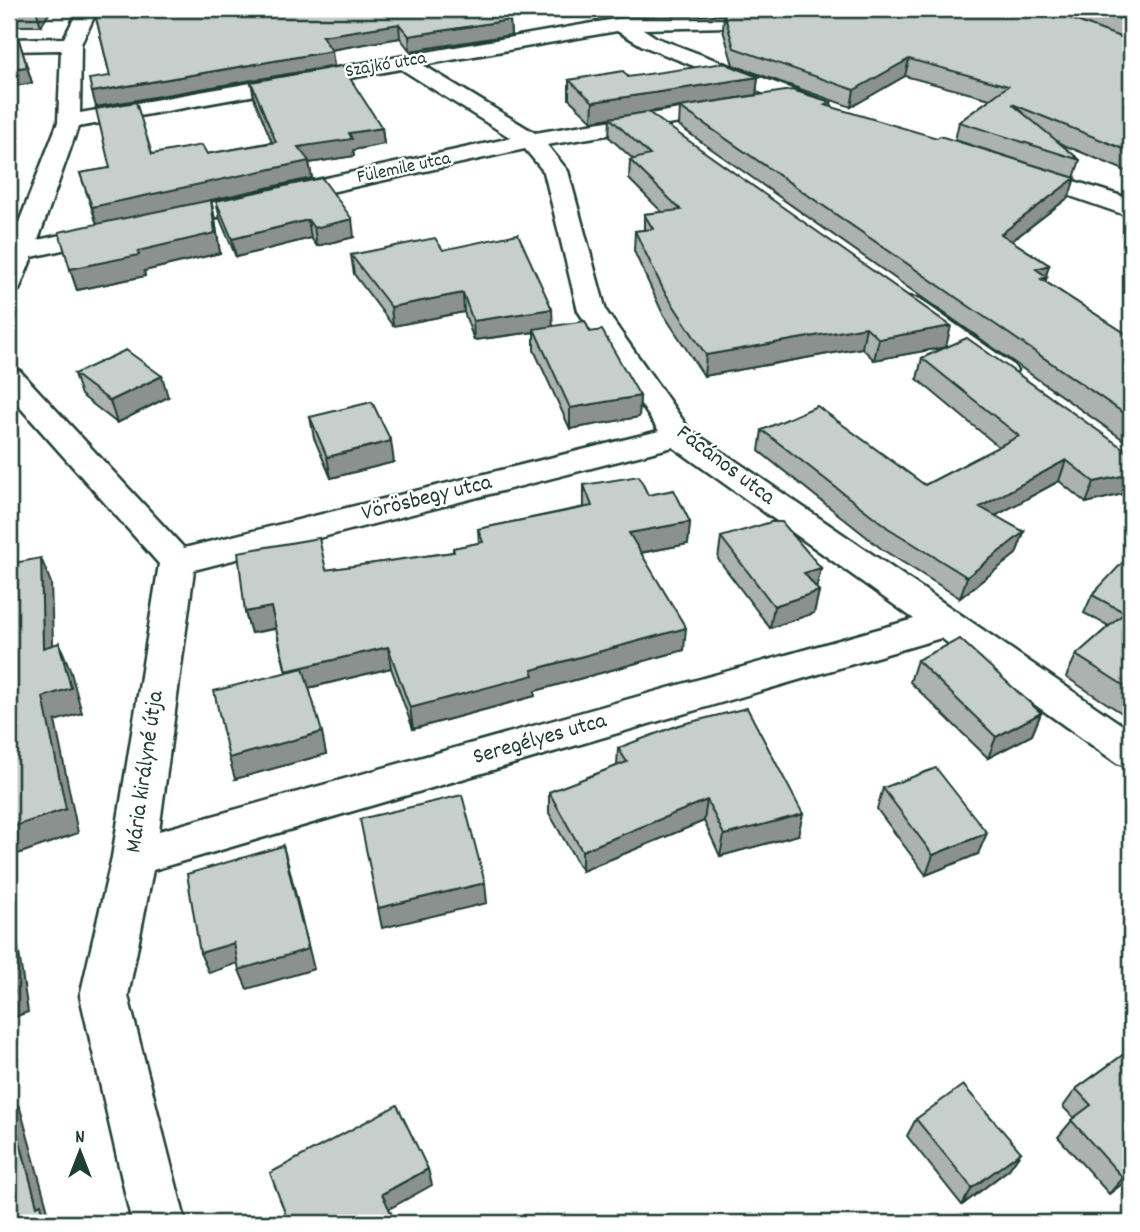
<svg xmlns="http://www.w3.org/2000/svg" width="1140" height="1232" viewBox="0 0 1140 1232" font-family="Dekko,sans-serif">
  <rect width="100%" height="100%" fill="#fff"/>
  <filter id="ink" filterUnits="userSpaceOnUse"><feTurbulence type="fractalNoise" baseFrequency=".0143" numOctaves="2"/><feDisplacementMap in="SourceGraphic" scale="14" xChannelSelector="R" yChannelSelector="G"/><feConvolveMatrix kernelMatrix="1 2 1 2 8 2 1 2 1" color-interpolation-filters="sRGB"/></filter>
  <g filter="url(#ink)">
    <g fill="none" stroke-linecap="round" stroke-linejoin="round">
      <!-- street casing -->
      <g stroke="#1f3d34" stroke-width="5">
        <path id="street" d="M79,9H98L81,44L80,113L621,18L780,16L783,20L773,26L643,29L657,38L829,103L832,108L829,113H813L643,46L617,31L423,65L535,133L728,101L736,103L739,108L736,113L728,115L547,145L568,171L606,311L689,429L1131,731V768L1117,763L941,638L153,870L128,996L186,1223H132L80,996L112,857L159,564L9,395V368L20,371L184,548L659,431L578,311L544,172L525,149L164,229L155,226L151,221L155,216L164,213L511,138L401,69L78,127L38,240L110,224L119,227L123,232L119,237L32,257L19,290L9,292V248L58,122L61,50L9,51V39L64,38ZM673,447L914,619L159,831L194,570Z
          M1023,165L1131,199V217L1015,177L1011,172L1015,167Z
          M909,297L919,299L1012,364L1017,370L1012,376L1002,379L992,376L899,311L895,305L899,299Z"/>
      </g>
      <!-- street -->
      <use href="#street" fill="#fff" fill-rule="evenodd"/>
    </g>
    <!-- wall -->
    <path fill="#abb2af" stroke="#1f3d34" stroke-width="2" d="M9,9H52L41,26H14L17,36L14,37H18L32,83L9,87Z
      M94,9H705L590,12L589,17L508,18L510,20L511,35L410,51L400,38L331,50L334,66L96,107L110,76Z
      M717,9H1044L1105,32L1047,9H1131V173L1059,143L1080,160L1074,178L955,140L959,122L990,99L905,76L851,107L733,65L723,30L724,13L763,12L718,13Z
      M628,77H758L756,95L648,112L946,347L1127,451L1131,452V492L1086,503L1059,481L995,516L1024,532L1016,554L960,598L883,550L759,451L762,430L925,485L999,447L917,379L922,358L946,347L874,360L862,348L704,376L662,312L634,251L635,231L644,230V214L662,212L629,179L630,160L633,159L609,137L610,118L592,121L569,99V80Z
      M251,82L382,128L384,144L353,150L354,156L309,163L312,178L211,200L215,220L220,253L144,271L145,276L77,290L70,269L97,224L80,173L110,168L152,154H207L272,142L254,98Z
      M680,107H830L1069,197L1012,241L1049,265L1046,276V282L1131,337V445L679,126Z
      M322,178L354,237L317,246L311,238L236,257L220,219L216,201Z
      M443,250L553,326L590,332L640,396L639,417L570,429L534,350V332L474,340L464,312L393,326L354,274L351,255Z
      M74,374L168,397L117,423L81,395Z
      M310,417L394,462L331,478L314,438Z
      M584,485L648,495L690,522L688,544L641,553L684,650L535,691V696L413,729L391,668L309,688L326,754L235,779L286,673L276,629L251,633L245,612L326,570L453,552V548L479,543L478,529L584,507Z
      M721,537L821,568L816,588L819,591L814,613L770,628L718,559Z
      M1131,559V719L1066,677L1076,655L1109,626L1084,613L1092,595Z
      M917,660L1041,713L1032,735L988,758L910,682Z
      M618,748L798,835L720,856L704,821L582,871L549,813V792L617,766Z
      M883,788L978,854L926,875L877,809Z
      M1131,885V898L1126,894Z
      M1131,1049V1177L1109,1194L1058,1137L1074,1118L1063,1107L1076,1089Z
      M916,1119L1021,1152L1009,1169L962,1205L907,1136Z"/>
    <!-- shaded-wall -->
    <path fill="#8b918f" stroke="#1f3d34" stroke-width="2" d="M37,9H52L41,26L36,10Z
      M12,20L17,36L9,38V21Z
      M510,20L511,35L410,51L409,36Z
      M399,24L400,38L324,51L322,36Z
      M332,51L334,66L96,107L92,92Z
      M909,59L905,76L851,107L854,90Z
      M27,67L32,83L9,87V69Z
      M758,77L756,95L592,121L593,102Z
      M382,128L384,144L353,150L354,156L309,163L312,178L211,200L215,220L220,253L144,271L145,276L77,290L70,269L138,251L97,225L92,207L349,133Z
      M1075,178L1069,197L996,253L1001,234Z
      M352,219L354,237L317,246L314,228Z
      M308,220L311,238L236,257L232,239Z
      M1049,265L1045,278L1047,277L1041,297L1036,269Z
      M463,293L464,312L393,326L391,307Z
      M552,309L553,329H534V332L474,340L473,321Z
      M951,326L946,347L874,360L879,339Z
      M866,327L862,348L704,376L706,355Z
      M162,376L168,397L117,423L110,401Z
      M640,396L639,417L570,429V408Z
      M391,441L394,462L331,478L327,457Z
      M1066,460L1059,481L973,528L980,507Z
      M1131,474V492L1086,503L1094,482Z
      M690,522L688,544L628,555L629,533Z
      M1024,532L1016,554L960,598L967,577Z
      M41,558L51,583L54,673L43,648Z
      M821,568L816,589L804,573Z
      M819,591L814,613L770,628L774,606Z
      M271,607L277,628L251,633L245,612Z
      M686,628L684,650L535,691V696L413,729L410,708L532,670Z
      M59,643L70,669L82,713L55,721L78,833L9,857V828L43,697Z
      M388,647L391,668L291,692L286,671Z
      M1041,713L1032,735L988,758L996,737Z
      M322,732L326,754L235,779L229,758Z
      M707,800L704,821L582,871V851Z
      M803,814L798,835L720,856L724,835Z
      M987,833L978,854L926,875L933,855Z
      M283,846L289,867L314,969L247,989L239,970Z
      M485,883L487,903L382,928L378,908Z
      M9,902L12,907L28,1012L9,1019Z
      M234,943L241,962L209,973L200,953Z
      M9,1094L20,1108L48,1211L55,1220L56,1223H45L37,1206L9,1101Z
      M1021,1152L1009,1169L962,1205L972,1188Z
      M428,1169L432,1185L387,1210L382,1194Z
      M1131,1172V1177L1109,1194L1123,1178Z"/>
    <!-- building -->
    <path fill="#c7cfcc" stroke="#1f3d34" stroke-width="2" d="M9,9H37L36,10H9L12,20L9,21Z
      M94,9H498L510,20L409,36L399,24L322,36L332,51L92,92L89,79L110,76Z
      M905,9H1044L1131,41V152L1012,104L1080,160L959,122L1008,86L909,59L854,90L734,48L724,13Z
      M1093,9H1131V23Z
      M9,37H18L27,67L9,69Z
      M724,63L758,77L593,102L569,80L623,71L628,77Z
      M342,66L382,128L349,133L352,139L298,147L309,161L92,207L80,173L110,168L96,109L136,102L152,154L202,145L207,154L276,142L251,82Z
      M792,90L831,102L825,105L937,138L940,136L1075,178L1001,234L1049,265L1036,269L1047,277L1041,279L1131,337V418L680,107Z
      M648,112L951,326L879,339L866,327L706,355L664,291L635,231L653,229L644,214L681,210L630,160L650,155L610,118Z
      M322,178L352,219L314,228L308,220L232,239L216,201Z
      M211,200L215,233L138,251L139,255L70,269L59,232Z
      M518,234L552,309L473,321L463,293L391,307L351,255L435,238L443,250Z
      M585,321L590,332L602,330L640,396L570,408L534,329Z
      M967,338L1127,451L1131,452V474L1094,482L1066,460L980,507L1024,532L967,577L888,528L762,430L817,406L925,485L1019,436L922,358Z
      M126,350L162,376L110,401L74,374Z
      M372,402L391,441L327,457L310,417Z
      M639,476L648,495L674,490L690,522L629,533L686,628L532,670L534,675L410,708L388,647L286,671L271,607L245,612L238,552L319,538L326,570L454,552L453,548L483,542L478,529L592,506L584,485Z
      M771,522H782L821,568L804,573L819,591L774,606L721,537Z
      M41,558L43,648L59,643L71,688L43,697L66,809L9,828V564Z
      M1131,559V616L1092,595L1122,563Z
      M1123,614L1131,619V690L1076,655Z
      M960,639L1041,713L996,737L917,660Z
      M303,668L322,732L229,758L214,691Z
      M747,708L803,814L724,835L707,800L582,851L549,792L627,762L618,748L679,725Z
      M936,768L987,833L933,855L883,788Z
      M462,795L485,883L378,908L360,819Z
      M283,846L308,949L239,970L234,943L200,953L187,874Z
      M9,949L15,993L9,995Z
      M1131,1049V1172L1123,1178L1071,1120L1091,1105L1076,1089Z
      M963,1085L1021,1152L972,1188L916,1119Z
      M9,1101L37,1206L41,1204L45,1223H9Z
      M397,1105L428,1169L382,1194L394,1219L387,1223H289L270,1173Z"/>
  </g>
  <g text-anchor="middle" dominant-baseline="central" stroke-width="5" stroke-linejoin="round" paint-order="stroke">
    <!-- far-street labels -->
    <g font-size="19" fill="#1f3d34" stroke="#fff">
      <text transform="translate(386 66) rotate(-10)">Szajkó utca</text>
      <text transform="translate(404 169) rotate(-12)">Fülemile utca</text>
    </g>
    <!-- street labels -->
    <g font-size="23" fill="#1f3d34" stroke="#fff">
      <text transform="translate(725 466) rotate(37)">Fácános utca</text>
      <text transform="translate(427 499) rotate(-14)">Vörösbegy utca</text>
      <text transform="translate(540 740) rotate(-16)">Seregélyes utca</text>
      <text transform="translate(146 772) rotate(-82)">Mária királyné útja</text>
    </g>
  </g>
  <!-- margin -->
  <rect width="1140" height="1232" fill="none" stroke="#fff" stroke-width="35"/>
  <rect x="18" y="18" width="1105" height="1197" fill="none" stroke="#1f3d34" stroke-width="2.5" filter="url(#ink)"/>
  <!-- north arrow -->
  <g transform="translate(80 1152)" stroke="#ffffff" stroke-width="5" paint-order="stroke">
  <path d="M0-5L12 26L0 18L-12 26Z" fill="#1f3d34"/>
  <text y="-10" font-size="19" font-weight="bold" text-anchor="middle" fill="#1f3d34">N</text>
  </g>
</svg>
